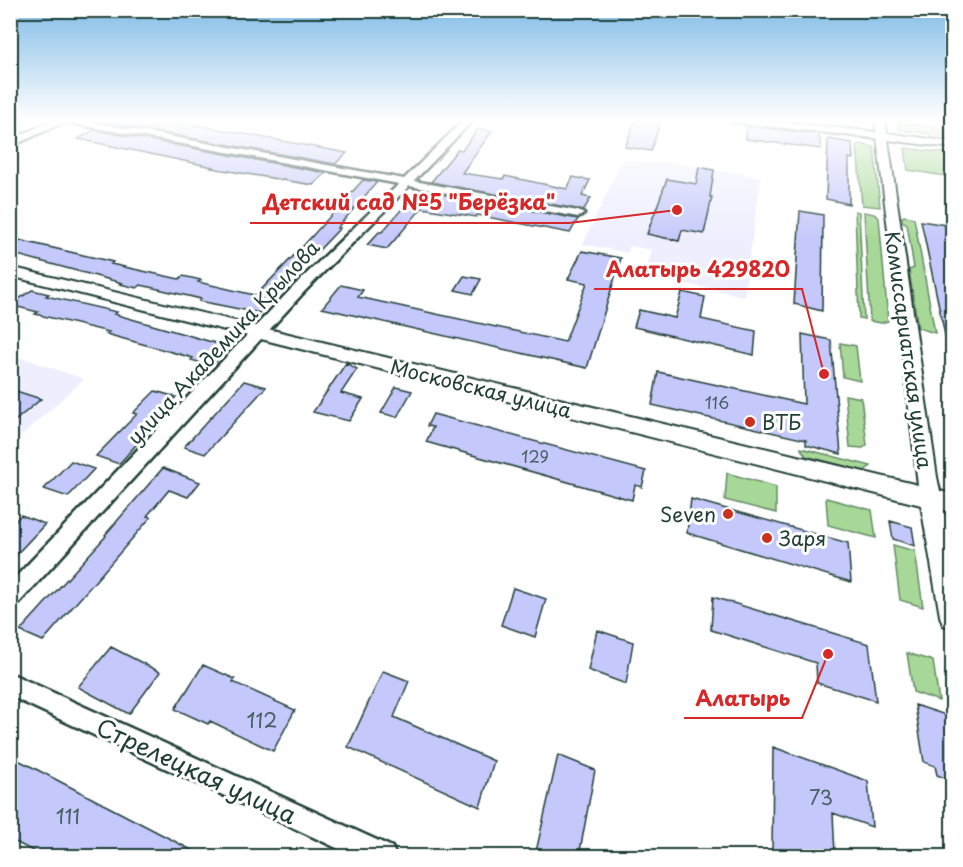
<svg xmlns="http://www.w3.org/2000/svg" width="963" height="867" viewBox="0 0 963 867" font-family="'Playpen Sans',sans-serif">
  <rect width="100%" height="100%" fill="#fff"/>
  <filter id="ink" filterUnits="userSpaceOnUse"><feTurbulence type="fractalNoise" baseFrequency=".0167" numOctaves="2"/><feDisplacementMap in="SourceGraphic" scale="12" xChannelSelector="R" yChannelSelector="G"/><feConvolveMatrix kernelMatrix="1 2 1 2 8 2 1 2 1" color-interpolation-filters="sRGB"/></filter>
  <g filter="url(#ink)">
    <!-- built -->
    <path fill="#eeeefe" d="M623,159L652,164L665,162L761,177L744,296L645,275L652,250L630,246L627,253L583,244Z
      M11,354L84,379L11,445Z"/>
    <!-- green -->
    <path fill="#a8d898" stroke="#648a66" stroke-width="1.5" d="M908,123L952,129V137L900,130L898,124Z
      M861,144L874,147L880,207L862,205L857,145Z
      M905,148L952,154V177L908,170Z
      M855,211L859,212L864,319L859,318Z
      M864,212L874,214L879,218L888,321L881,323L870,321Z
      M904,216L914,218L935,333L918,328L909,270L914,268L907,224L902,221V217Z
      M840,343L856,346L860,381L843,377Z
      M845,395L861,398L867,445L863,448L850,447Z
      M801,449V448L871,466L864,471L806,456Z
      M727,473L776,487V513L725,500Z
      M826,498L872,510L876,538L828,525Z
      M893,545L915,551L923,607L900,600Z
      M907,653L933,661L939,701L913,692Z"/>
    <!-- building -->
    <path fill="#c5c8fa" stroke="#1f3d34" stroke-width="1.5" d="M113,119H164L347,153L335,164L106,123Z
      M636,119H661L651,151L625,147Z
      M747,126L819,134L821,149L746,139Z
      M478,129L492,131L462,173L503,179L505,176L567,189L573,177L590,180L582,196L591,198L583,211L431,182L458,149L462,150Z
      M94,130L326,173L313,185L211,168L213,167L78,139Z
      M828,139L852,143L853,159L849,158V204L826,199Z
      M699,167L714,170L710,197H712L704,234L682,230L679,241L647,234L667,179L696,184Z
      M363,180L377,182L337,228H340L259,313L199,301L201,299L141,285L137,288L120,284L122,283L10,253V238L113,262L111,264L179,279L183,276L201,280L198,282L254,295L257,294L304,245Z
      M423,191L578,219L570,233L477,215L476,217L422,208L387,249L367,245L379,232H382L414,195L419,196Z
      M800,211L823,215L822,311L794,304Z
      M921,221L952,226V340H946Z
      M582,251L621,258L587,368L322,308L341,285L363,290L358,297L565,342L587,283L568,279Z
      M464,276L481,279L473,294L455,290Z
      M32,290L49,294L46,296L117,312L114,314L229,347L212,366L191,360L193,358L106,334L109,332L35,314L38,312L10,305Z
      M682,292L705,297L701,319L756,331L754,355L634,327L639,310L675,318Z
      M802,334L831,340L841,454L806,445V440L652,405L658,372L804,404Z
      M346,363L357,369L341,393L363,399L349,421L313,412Z
      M244,381L266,387L205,454L184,447Z
      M396,387L412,391L397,417L381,413Z
      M10,389L41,399L10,425Z
      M155,391L176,397L139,437L142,438L119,464L96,456L137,414L133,413Z
      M433,414L646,471L642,487L635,485L632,500L426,442L433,427L427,426Z
      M71,461L94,469L68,497L44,489Z
      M163,468L200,482L188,497L169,490L147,516L151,517L43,641L20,631L106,536L105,535Z
      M691,499L848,543L851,582L687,533Z
      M21,515L45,524L10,561V526Z
      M890,521L912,527L915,546L893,539Z
      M513,588L546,599L535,637L501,625Z
      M713,597L869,644L876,701L817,683L816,663L711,630Z
      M597,630L633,642L626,684L588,670Z
      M111,647L160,672L129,714L78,687Z
      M203,665L235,679L233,682L295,710L273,751L210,721L208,724L175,709Z
      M383,671L409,681L394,717L494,761L480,807L348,747Z
      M915,705L949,716L952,735V781L937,775L935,766L924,762Z
      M773,747L868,781L872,827L833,813L835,856H772Z
      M558,755L595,770L579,856H535Z
      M10,756L32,767L203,856H42L10,839Z"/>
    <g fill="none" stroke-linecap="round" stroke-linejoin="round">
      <!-- minor casing -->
      <g stroke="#1f3d34" stroke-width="5">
        <path id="minor" d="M56,119H74L404,179L465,119H474L414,181L578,211L584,214L578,217L409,186L304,292L17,605L10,608V583L294,286L399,184L64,122L10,147V140Z
          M727,119H753L883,133L888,136L883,139L731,122Z
          M10,673L392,847L396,856H354L10,696Z"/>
      </g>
      <!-- tertiary casing -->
      <g stroke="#1f3d34" stroke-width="4">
        <path id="tertiary" d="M875,119H885L887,133L952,142V148L888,140L937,477L940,491L952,494V512L944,510L952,555V628L943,625L940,616L921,505L10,276V267L918,485Z"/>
      </g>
      <!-- minor -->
      <use href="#minor" fill="#fff" fill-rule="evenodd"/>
      <!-- tertiary -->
      <use href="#tertiary" fill="#fff" fill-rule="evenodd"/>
    </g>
  </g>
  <!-- sky -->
  <linearGradient id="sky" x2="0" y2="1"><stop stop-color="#7fbbe6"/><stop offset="0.5" stop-color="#fff"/><stop offset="1" stop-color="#fff" stop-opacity="0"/></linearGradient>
  <rect width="963" height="240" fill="url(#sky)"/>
  <!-- markers -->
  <g fill="#c8321e" stroke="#fff" stroke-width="2">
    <circle cx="750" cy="422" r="6"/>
    <circle cx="728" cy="514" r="6"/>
    <circle cx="767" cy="538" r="6"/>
  </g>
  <g text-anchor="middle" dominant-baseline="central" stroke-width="6" stroke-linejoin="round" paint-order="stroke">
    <!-- number labels -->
    <g font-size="16" fill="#486066">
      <text x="717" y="402">116</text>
      <text x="535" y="456">129</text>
    </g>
    <!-- street labels -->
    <g font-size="20" fill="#1f3d34" stroke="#fff">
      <text transform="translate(223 342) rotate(-47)">улица Академика Крылова</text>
      <text transform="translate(909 350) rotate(82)">Комиссариатская улица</text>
      <text transform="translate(481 388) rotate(14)">Московская улица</text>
    </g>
    <!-- poi labels -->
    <g font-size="20" fill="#1f3d34" stroke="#fff" text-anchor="start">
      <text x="762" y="422">ВТБ</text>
      <text x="716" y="514" text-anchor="end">Seven</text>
      <text x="779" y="538">Заря</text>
    </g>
    <!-- near-number labels -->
    <g font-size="20" fill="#486066">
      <text x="262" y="720">112</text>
      <text x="821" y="797">73</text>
      <text x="68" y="816">111</text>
    </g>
    <!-- near-street labels -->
    <g font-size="24" fill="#1f3d34" stroke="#fff">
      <text transform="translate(197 770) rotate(25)">Стрелецкая улица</text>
    </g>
  </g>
  <!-- callouts -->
  <path fill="none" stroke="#d62828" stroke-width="2" d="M677 210L569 223H250M824 374L802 289H594M828 654L802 718H684"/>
  <g fill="#d62828" stroke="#fff" stroke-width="2">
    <circle cx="677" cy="210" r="6"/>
    <circle cx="824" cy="374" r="6"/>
    <circle cx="828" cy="654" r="6"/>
  </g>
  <g font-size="21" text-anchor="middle" font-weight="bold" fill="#d62828" stroke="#fff" stroke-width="6" stroke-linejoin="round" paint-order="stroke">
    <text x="409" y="210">Детский сад №5 "Берёзка"</text>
    <text x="698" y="277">Алатырь 429820</text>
    <text x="743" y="706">Алатырь</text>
  </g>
  <!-- margin -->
  <rect width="963" height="867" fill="none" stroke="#fff" stroke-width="36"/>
  <rect x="18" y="18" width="927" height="831" fill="none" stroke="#1f3d34" stroke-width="2" filter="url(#ink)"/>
</svg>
